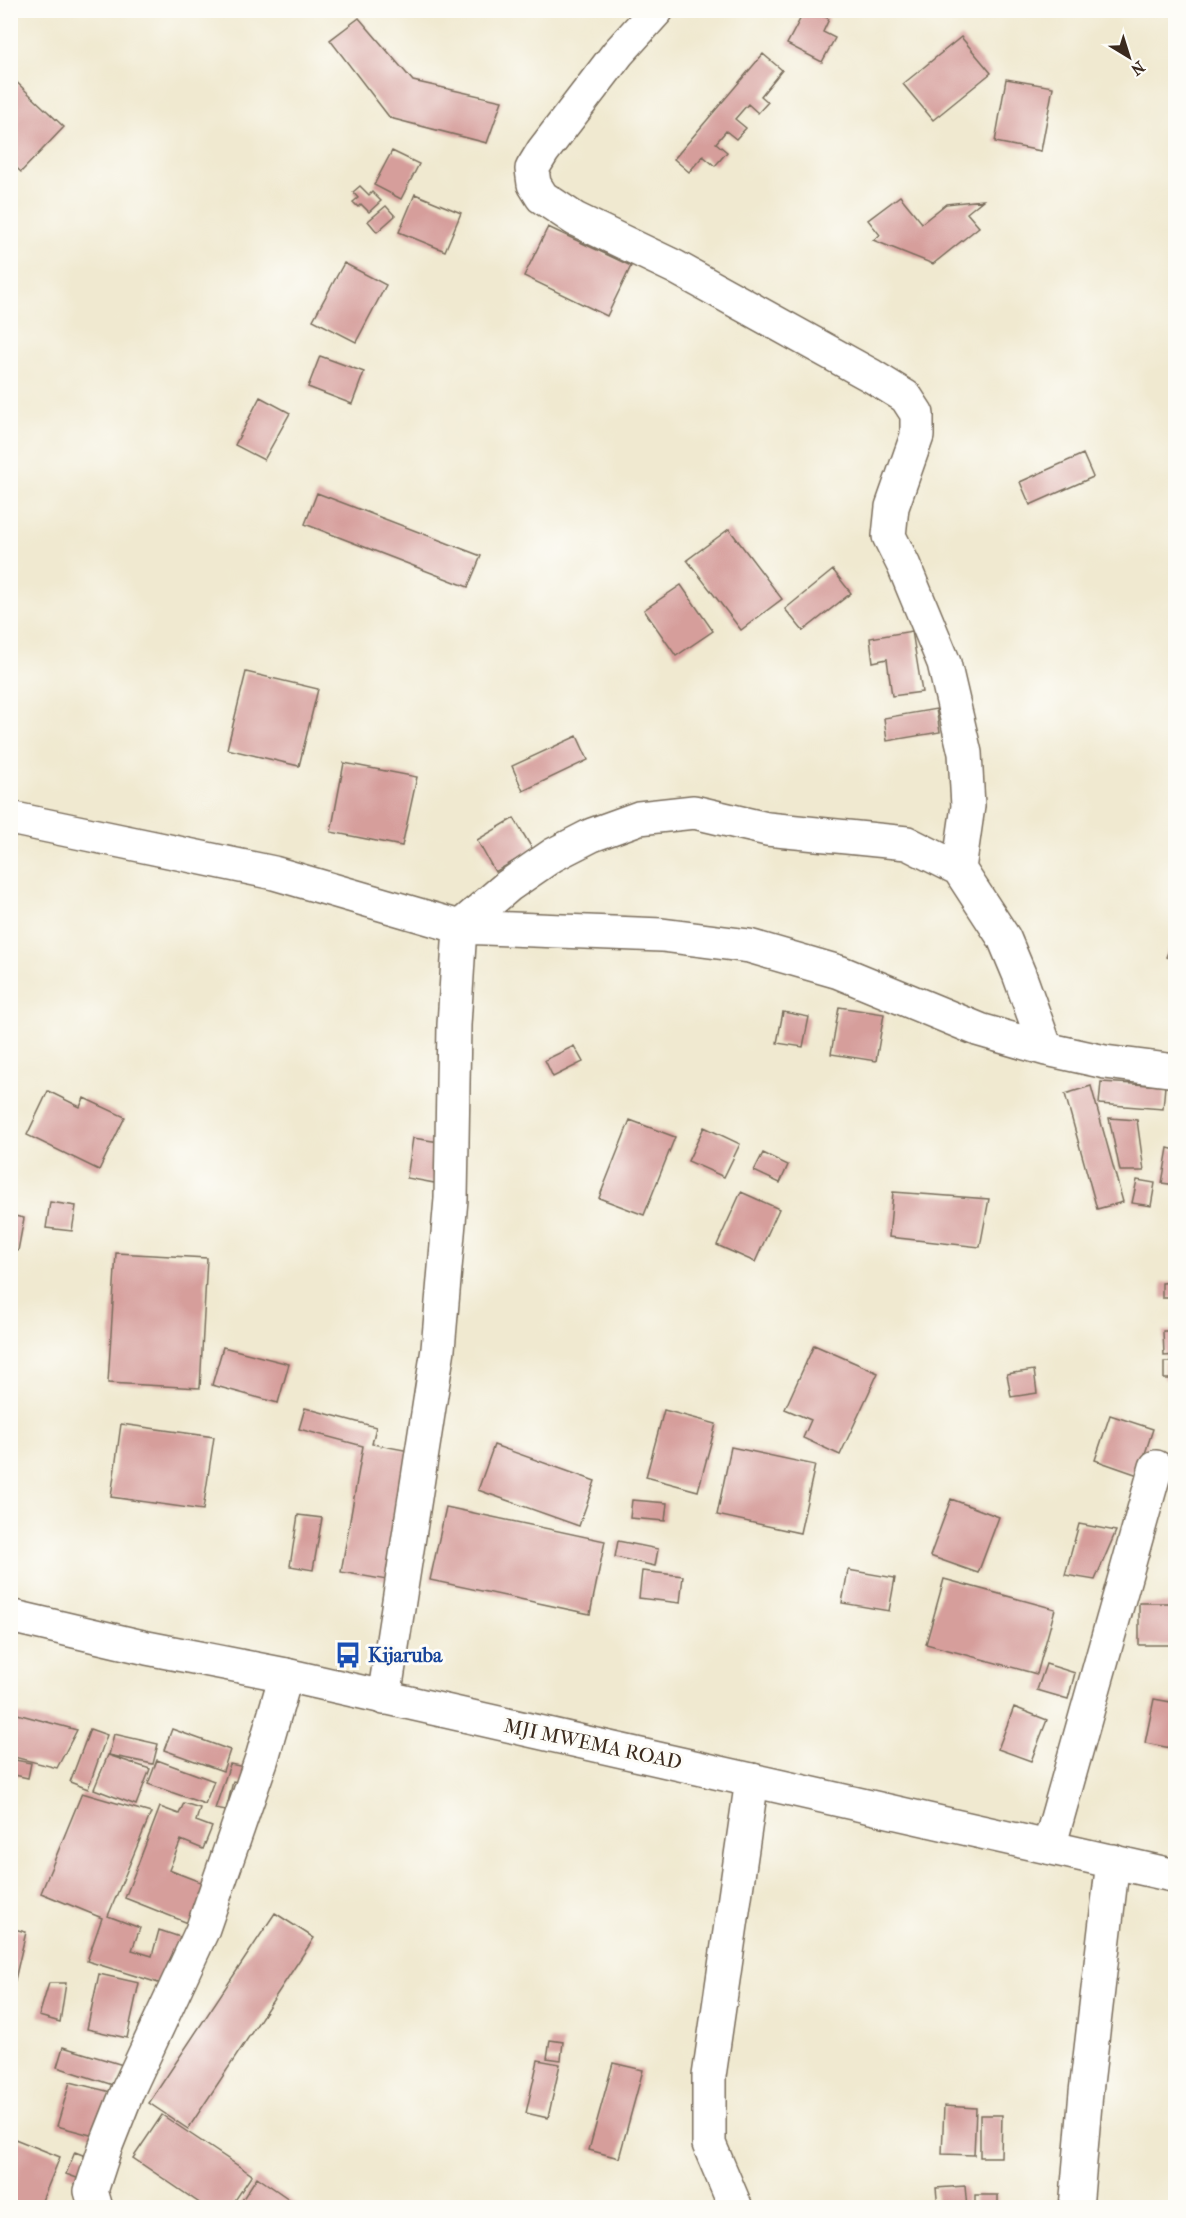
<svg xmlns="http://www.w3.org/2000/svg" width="1186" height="2218" viewBox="0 0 1186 2218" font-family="'IM FELL French Canon',serif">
  <rect width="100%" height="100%" fill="#fdfcf7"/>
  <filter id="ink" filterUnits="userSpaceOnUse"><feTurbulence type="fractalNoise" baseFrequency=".0167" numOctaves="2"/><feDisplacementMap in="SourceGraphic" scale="12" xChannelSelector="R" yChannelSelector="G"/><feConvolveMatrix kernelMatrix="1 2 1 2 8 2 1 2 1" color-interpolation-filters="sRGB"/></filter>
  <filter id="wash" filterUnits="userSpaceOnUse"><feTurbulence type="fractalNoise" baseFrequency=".008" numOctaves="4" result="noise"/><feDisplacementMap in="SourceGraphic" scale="24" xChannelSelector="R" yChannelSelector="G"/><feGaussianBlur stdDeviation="1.35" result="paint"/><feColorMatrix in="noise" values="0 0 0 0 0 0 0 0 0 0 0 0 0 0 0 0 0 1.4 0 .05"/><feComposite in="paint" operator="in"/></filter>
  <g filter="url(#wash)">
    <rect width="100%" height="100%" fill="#f0e9d0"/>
    <g id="blocks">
      <!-- building -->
      <path fill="#d69e9b" d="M805,10H812L829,19L823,32L835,38L822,62L787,44Z
        M359,18L413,81L502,101L487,143L390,118L330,40Z
        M961,37L991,73L933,120L903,84Z
        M763,54L782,70L761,96L768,102L758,113L748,104L735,119L746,128L736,139L726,131L716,143L727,152L715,166L703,156L689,172L674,159Z
        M10,76L64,127L21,172L10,162Z
        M1006,79L1053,87L1041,151L995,142Z
        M392,151L419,164L401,199L374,185Z
        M360,186L369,195L372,192L381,201L369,212L361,204L358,207L353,202L358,198L353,192Z
        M415,194L461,213L445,251L399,232Z
        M900,196L922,223L946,204L983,200L967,213L979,227L933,264L873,240L880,235L868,220Z
        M386,206L395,216L377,232L368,221Z
        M548,227L631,266L607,316L524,276Z
        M344,263L386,285L356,342L313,320Z
        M320,356L364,372L352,404L308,387Z
        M260,397L290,413L264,460L235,445Z
        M1083,454L1093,477L1030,505L1020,482Z
        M317,493L481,556L468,587L305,524Z
        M729,529L782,599L741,630L687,560Z
        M833,570L851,593L803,631L785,609Z
        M681,585L713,631L676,656L644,610Z
        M912,631L922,692L892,696L887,659L873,662L870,638Z
        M246,672L318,689L299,766L227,749Z
        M936,709L940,732L887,741L884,718Z
        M577,736L588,760L523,791L512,766Z
        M344,763L417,777L402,846L331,832Z
        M514,818L533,850L495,872L477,840Z
        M1176,934V961L1166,957Z
        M839,1007L884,1014L876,1061L831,1054Z
        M783,1012L809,1017L803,1047L777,1043Z
        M574,1046L583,1062L553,1077L545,1060Z
        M1101,1082L1165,1086L1163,1109L1099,1104Z
        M1091,1086L1123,1202L1097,1209L1065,1094Z
        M48,1091L80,1107L84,1098L125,1117L99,1170L27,1135Z
        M1109,1118L1137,1120L1144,1171H1120Z
        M630,1120L675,1137L644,1215L599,1198Z
        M704,1127L740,1144L724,1177L688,1161Z
        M413,1138L446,1143L440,1184L407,1178Z
        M1168,1148L1176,1150V1185L1162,1183Z
        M763,1153L788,1165L780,1183L754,1171Z
        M1137,1180L1155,1183L1151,1206L1132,1203Z
        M741,1192L779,1209L755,1262L717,1245Z
        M893,1192L989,1199L980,1247L889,1237Z
        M50,1202L76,1206L72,1231L46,1228Z
        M10,1215L24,1218L18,1251L10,1250Z
        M116,1253L207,1258L200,1388L108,1383Z
        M1176,1282V1298H1162V1283Z
        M1163,1331H1176V1355L1164,1356Z
        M814,1345L878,1373L840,1455L803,1438L811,1420L785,1409Z
        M223,1347L289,1364L278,1403L212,1385Z
        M1164,1362H1176V1379H1164Z
        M1034,1370L1037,1393L1011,1397L1007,1374Z
        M305,1408L376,1427L372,1444L415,1452L392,1581L341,1572L363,1446L299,1429Z
        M664,1410L716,1424L698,1491L646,1477Z
        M1110,1415L1153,1429L1138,1475L1095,1460Z
        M121,1424L214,1437L203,1510L111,1497Z
        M494,1445L595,1481L579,1526L478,1490Z
        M731,1447L815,1465L800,1533L717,1515Z
        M951,1499L999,1517L978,1573L930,1556Z
        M632,1500L667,1503L665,1521L630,1518Z
        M446,1507L605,1541L590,1614L430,1580Z
        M298,1515L322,1518L313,1570L290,1566Z
        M1079,1524L1116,1531L1095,1580L1065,1575Z
        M618,1541L658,1549L655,1566L615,1557Z
        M848,1570L895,1578L889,1611L842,1603Z
        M642,1571L683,1576L680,1603L639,1598Z
        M944,1579L1055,1609L1037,1674L926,1644Z
        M1139,1603H1176V1645H1139Z
        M1046,1664L1075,1673L1068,1699L1037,1690Z
        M1154,1699L1176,1703V1749L1145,1743Z
        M1014,1707L1047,1720L1031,1761L998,1749Z
        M10,1712L77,1730L57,1768L10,1756Z
        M90,1729L107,1735L88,1789L70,1782Z
        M172,1729L230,1750L223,1771L164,1750Z
        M114,1734L158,1744L153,1764L109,1755Z
        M108,1755L150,1769L136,1805L94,1789Z
        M10,1759L31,1763L28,1778L10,1774Z
        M157,1760L214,1781L205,1804L148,1784Z
        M230,1764L249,1768L244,1783L233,1781L226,1811L215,1809Z
        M82,1793L151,1813L108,1916L140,1928L132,1950L152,1956L159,1930L180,1937L176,1960L162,1984L87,1961L102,1918L41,1893Z
        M184,1803L200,1808L196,1821L212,1827L203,1849L181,1840L169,1870L208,1885L193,1925L125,1898L160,1807L179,1814Z
        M275,1913L314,1938L188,2129L149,2103Z
        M10,1928L26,1932L11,1997H10Z
        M99,1974L139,1983L127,2038L87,2029Z
        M49,1983H66L60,2022L39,2016Z
        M550,2040L563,2042L561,2060L547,2058Z
        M63,2047L123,2065L116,2086L57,2067Z
        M538,2060L560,2064L548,2118L526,2113Z
        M613,2063L643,2070L619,2158L589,2150Z
        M70,2082L111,2092L98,2137L57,2126Z
        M944,2106L976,2108L974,2155L942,2154Z
        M162,2115L252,2175L230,2208H207L133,2158Z
        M980,2115H1002L1001,2157H980Z
        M10,2137L60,2157L39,2208H10Z
        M75,2152L93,2159L85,2181L66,2174Z
        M257,2177L302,2208H237Z
        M965,2186L967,2208H938L936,2188Z
        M975,2195H998V2208H975Z"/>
    </g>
  </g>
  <g filter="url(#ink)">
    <use href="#blocks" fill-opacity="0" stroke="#7a6d5c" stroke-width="1.5"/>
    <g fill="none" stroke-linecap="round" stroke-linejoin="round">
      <!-- minor casing -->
      <g stroke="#7a6d5c" stroke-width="36">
        <path id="minor" d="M657,10L618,53L543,151L532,169L534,184L542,197L575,219L675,267L872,376L906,397L917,414V436L892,507L889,536L904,566L944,663L965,753L968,806L959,869
          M10,818L274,873L460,927L662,935L749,946L839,972L980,1030L1046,1049L1105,1062L1176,1071
          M384,1698L438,1349L451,1199L454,1025L460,927L508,886L553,855L592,835L639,818L694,812L767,829L907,843L959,869L1004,938L1019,974L1046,1049
          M1049,1847L1156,1467
          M96,2208L91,2191L105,2148L128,2090L202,1931L262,1758L286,1675
          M736,2208L709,2144V2076L752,1780
          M1076,2208L1086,2092L1113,1861"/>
      </g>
      <!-- major casing -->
      <g stroke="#7a6d5c" stroke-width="36">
        <path id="major" d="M10,1616L147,1648L286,1675L1176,1876"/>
      </g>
      <!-- minor -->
      <use href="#minor" stroke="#fff" stroke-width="33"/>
      <!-- major -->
      <use href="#major" stroke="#fff" stroke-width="33"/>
    </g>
  </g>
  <!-- icons -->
  <defs>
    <g id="bus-bare" transform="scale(2.07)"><path d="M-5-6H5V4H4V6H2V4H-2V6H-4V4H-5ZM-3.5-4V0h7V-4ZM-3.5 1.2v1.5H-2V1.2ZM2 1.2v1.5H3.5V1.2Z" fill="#1a4fb4" stroke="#fdfcf7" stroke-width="2.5" paint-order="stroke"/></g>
  </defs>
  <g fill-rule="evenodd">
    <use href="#bus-bare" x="348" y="1655"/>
  </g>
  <g text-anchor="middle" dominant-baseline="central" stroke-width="6" stroke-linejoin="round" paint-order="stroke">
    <!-- transit labels -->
    <g font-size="20" font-weight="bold" fill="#164399" stroke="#fdfcf7" text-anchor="start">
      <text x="368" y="1655">Kijaruba</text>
    </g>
    <!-- street labels -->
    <g font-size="20" fill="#3b2a1e" stroke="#fdfcf7">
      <text transform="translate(593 1744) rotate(12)">MJI MWEMA ROAD</text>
    </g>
  </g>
  <!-- margin -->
  <rect width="1186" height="2218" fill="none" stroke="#fdfcf7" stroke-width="36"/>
  <!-- north arrow -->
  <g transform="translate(1129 57) rotate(142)" stroke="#fdfcf7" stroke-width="4.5" paint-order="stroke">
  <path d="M0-4.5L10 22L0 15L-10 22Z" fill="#3b2a1e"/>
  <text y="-9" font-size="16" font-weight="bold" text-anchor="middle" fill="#3b2a1e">N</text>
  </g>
</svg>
